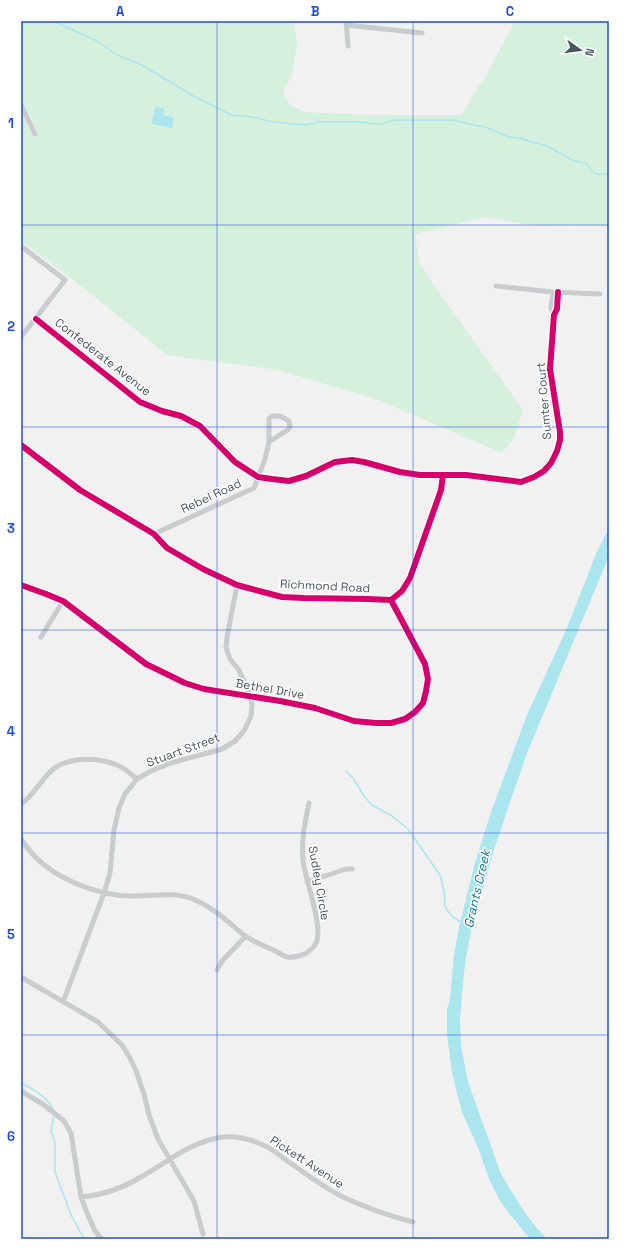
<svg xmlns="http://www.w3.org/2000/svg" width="630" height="1260" viewBox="0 0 630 1260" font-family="'Space Grotesk',sans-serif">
  <rect width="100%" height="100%" fill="#f1f1f1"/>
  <!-- green -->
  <path fill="#d6f0de" d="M21,21H294L297,44L292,75L283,93L290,105L305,112L368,115H461L490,68L515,21H609V227L596,225L537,226L486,217L415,234L419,262L431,281L523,410L514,438L502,453L376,399L278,370L167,355L76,282L21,241V113L32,135L38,133L21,98Z"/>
  <!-- water -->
  <path fill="#abe5ed" d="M155,107L164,108L163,115L174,118L172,128L152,124Z
    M609,528V556L527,753L493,852L471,931L465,963L460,1018L461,1046L468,1082L501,1174L523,1210L536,1227L547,1239H530L508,1212L499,1199L489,1179L479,1150L462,1112L452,1073L447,1034V1010L450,998L454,955L459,927L475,863L491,812L527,715L566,630L596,554Z"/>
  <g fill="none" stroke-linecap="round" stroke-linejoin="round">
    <!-- stream -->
    <path stroke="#abe5ed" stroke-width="1.5" d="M53,21L97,41L117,55L142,65L195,97L232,115L252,117L273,122L306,125L319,122H356L381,124L395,120H452L488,128L509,137L519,138L547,146L572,160L587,164C593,175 597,176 609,173
      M346,771L353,778L364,796L372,805L392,816L408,829L440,875L444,890L445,906L447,910L453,917L461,922
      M21,1083C33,1089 46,1096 53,1109
      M54,1115L51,1131L55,1142V1172L71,1215L84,1239"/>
    <!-- minor -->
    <path stroke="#c8cccd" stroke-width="5" d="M346,21L348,46
      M346,25L422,33
      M21,105L35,134
      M21,246L65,280L21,337
      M496,286L553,292L600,294
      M553,292L551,309L554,315
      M36,319L140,402L162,411L181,416L200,426L235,462L258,477L272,479L289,481L306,476L335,462L352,460L364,462L400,472L420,475H466L521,482L534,477L544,471L551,463L557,451L560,440V432L550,369L554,315L557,309L558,292
      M21,445L80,490L154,534L167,548L203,569L237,585L282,597L304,598L368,599L391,600L402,591L410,578L441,490L443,475
      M154,534L254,488L265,459L269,442L289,429L290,426L289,421L280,416H272L269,419V442
      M21,585L46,594L63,601L146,664L185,683L204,689L280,701L315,708L354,721L376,723H391L405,719L415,712L423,703L426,691L428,679L425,664L391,600
      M41,637L63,601
      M21,804C33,796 40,782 50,772C66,756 97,757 117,765C125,768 131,774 137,779
      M21,839C27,848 34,857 43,864C65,882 104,897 133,896C154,896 175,891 195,900C214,908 228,922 244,935C252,941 262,945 271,949C276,951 282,955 287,957C294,958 305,955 310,950C312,949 315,945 316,943C324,927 305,880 303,860C301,841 305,822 309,803
      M307,882L346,869H352
      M217,970L222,961L246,936
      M21,977L98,1022L122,1045L130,1058L136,1071L144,1094L149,1115L158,1139L194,1201L203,1234
      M63,1002L104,893L110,873L114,830L119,808L125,794L137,779L151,771L171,763L222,749L235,741L244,731L251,716L252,705L250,695L239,670L230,659L226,648L227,637L237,585
      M21,1091L44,1105L64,1121L71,1133L81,1197L87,1213L95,1231L102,1239
      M81,1197C102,1195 123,1188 141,1177C164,1164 187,1145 213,1139C230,1134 248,1138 263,1145C271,1148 279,1155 286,1160C305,1173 324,1188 345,1198C367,1208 390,1216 413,1222"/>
    <!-- cycleway casing -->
    <g stroke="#fff" stroke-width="8">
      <path id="cycleway" d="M36,319L140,402L162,411L181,416L200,426L235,462L258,477L272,479L289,481L306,476L335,462L352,460L364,462L400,472L420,475H466L521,482L534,477L544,471L551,463L557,451L560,440V432L550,369L554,315L557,309L558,292
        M21,445L80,490L154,534L167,548L203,569L237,585L282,597L304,598L368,599L391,600L402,591L410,578L441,490L443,475
        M21,585L46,594L63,601L146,664L185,683L204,689L280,701L315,708L354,721L376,723H391L405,719L415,712L423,703L426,691L428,679L425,664L391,600"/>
    </g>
    <!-- cycleway -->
    <use href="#cycleway" stroke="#d6006c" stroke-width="6"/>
  </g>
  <!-- grid -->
  <path fill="none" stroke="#1d4ed8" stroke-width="1" stroke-opacity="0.55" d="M217,21V1239M413,21V1239M21,225H609M21,427H609M21,630H609M21,833H609M21,1035H609"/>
  <g text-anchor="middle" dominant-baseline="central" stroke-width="3" stroke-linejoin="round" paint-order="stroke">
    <!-- street labels -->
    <g font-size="12" fill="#48555d" stroke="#fff">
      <text transform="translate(103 357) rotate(38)">Confederate Avenue</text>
      <text transform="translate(544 401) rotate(-95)">Sumter Court</text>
      <text transform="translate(211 496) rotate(-25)">Rebel Road</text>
      <text transform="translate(325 586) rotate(3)">Richmond Road</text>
      <text transform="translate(270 689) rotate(10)">Bethel Drive</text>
      <text transform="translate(183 750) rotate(-20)">Stuart Street</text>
      <text transform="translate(319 883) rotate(80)">Sudley Circle</text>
      <text transform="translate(307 1162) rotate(33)">Pickett Avenue</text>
    </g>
    <!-- water labels -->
    <g font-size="13" font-style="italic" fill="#0f7c8b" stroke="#fff">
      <text transform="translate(477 889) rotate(-77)">Grants Creek</text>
    </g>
  </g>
  <!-- border -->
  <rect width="630" height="1260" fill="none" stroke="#ffffff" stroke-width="44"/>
  <!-- north arrow -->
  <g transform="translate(580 50) rotate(104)" stroke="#ffffff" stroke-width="3" paint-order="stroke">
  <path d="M0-3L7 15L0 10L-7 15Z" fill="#48555d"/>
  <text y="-6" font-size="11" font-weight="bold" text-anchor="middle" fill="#48555d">N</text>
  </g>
  <rect x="22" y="22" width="586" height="1216" fill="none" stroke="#1d4ed8" stroke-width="1.5"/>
  <g font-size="13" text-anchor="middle" font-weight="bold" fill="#1d4ed8">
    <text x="120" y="16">A</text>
    <text x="315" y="16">B</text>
    <text x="510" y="16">C</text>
    <text x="11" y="128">1</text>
    <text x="11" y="331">2</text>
    <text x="11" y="533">3</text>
    <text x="11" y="736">4</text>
    <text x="11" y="939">5</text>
    <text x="11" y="1141">6</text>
  </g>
</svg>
